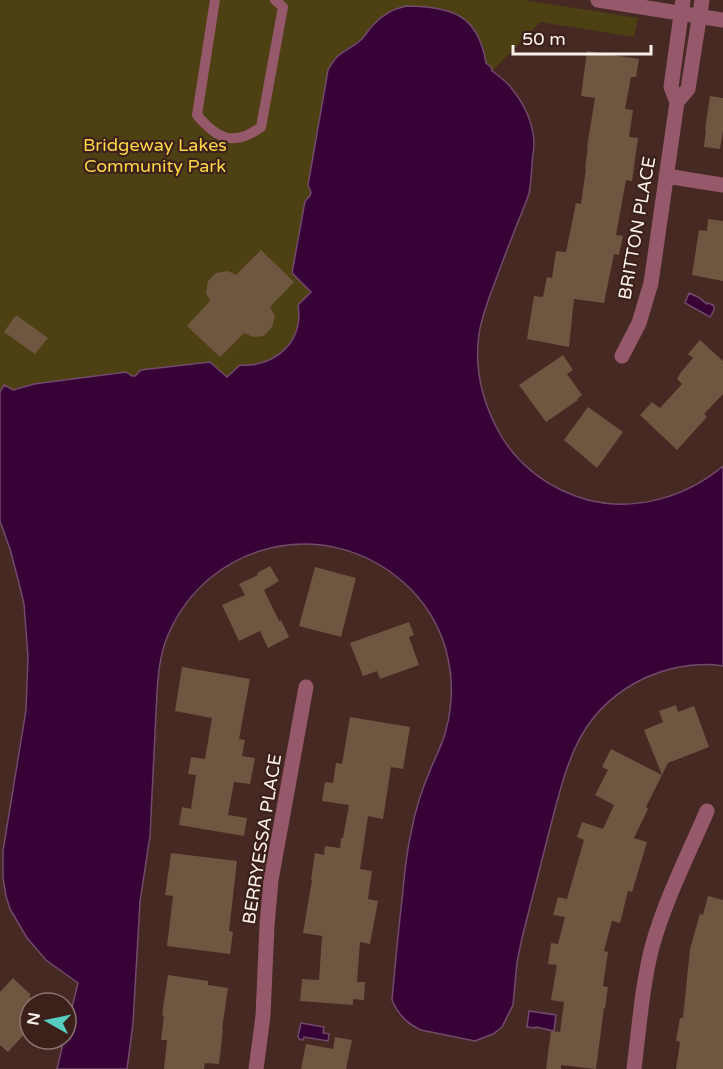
<svg xmlns="http://www.w3.org/2000/svg" width="723" height="1069" viewBox="0 0 723 1069" font-family="'Varela Round',sans-serif">
  <rect width="100%" height="100%" fill="#472924"/>
  <!-- green -->
  <path fill="#4d4013" d="M0,0H524L638,18L634,37L540,22L492,71L491,67L486,63L484,48L373,24L363,38L344,50L332,61L311,189C312,195 309,197 305,201L311,292L300,312L299,318L295,334L287,347L275,358L259,364L240,365L227,377L139,373C134,376 131,376 126,372L34,384L13,390L4,385L0,392Z"/>
  <!-- water -->
  <path fill="#370235" stroke="#724a6c" stroke-width="1.5" d="M406,6C452,7 478,14 486,63L491,67L492,71C499,76 507,82 512,89C524,103 534,125 534,143C534,151 532,158 532,166C531,174 531,184 529,193C526,204 520,216 516,227C507,249 499,272 490,295C486,307 481,320 479,334C474,369 482,402 500,434C519,467 551,490 588,500C636,512 686,497 723,466V666C697,662 671,667 647,677C577,709 567,764 549,832C540,867 531,903 522,938L517,962L513,1005L502,1027L493,1034L475,1041L421,1030C406,1023 398,1014 392,1000C395,967 398,933 402,900C404,878 406,855 411,833C415,810 422,789 431,768C436,756 443,743 446,730C453,704 453,676 446,650C439,624 423,599 403,582C326,514 208,541 168,635C160,653 158,673 157,692L150,836L140,901L133,1023L127,1069H57L64,1039H66V1032L78,983L46,960L27,938L10,909L6,896L3,878V851L26,710L28,657L24,604L20,587L10,549L0,521V392L4,385L13,390L34,384L126,372L132,376H135L141,370L210,362L227,377L240,365C275,367 304,342 298,305L311,292L292,273L305,201L310,196L311,192L308,185L328,70C339,49 348,52 362,39C366,34 370,28 374,24C383,14 393,9 406,6Z
    M689,293L698,297L707,304L709,303L714,306V310L710,317L685,303Z
    M529,1011L556,1015L554,1031L536,1027V1028L527,1027Z
    M301,1023L324,1027L323,1033L329,1034L328,1041L304,1037L303,1040L299,1039L298,1036Z"/>
  <!-- building -->
  <path fill="#6e5641" d="M587,51L639,59L636,77H631L625,109L633,110L629,137L638,138L632,181L626,180L616,235L623,236L619,255L614,254L604,303L574,299L569,347L527,339L534,296L543,297L547,277L552,278L556,251L566,252L576,203L581,204L586,169H585L588,147H587L595,98L581,96Z
    M710,96L723,98V131L720,149L704,147L706,129H705Z
    M708,219L723,221V281L692,275L699,230L707,231Z
    M261,250L294,282L270,307L275,316L272,327L264,336L253,337L244,333L220,357L187,326L210,301L206,293L208,281L216,273L228,271L236,275Z
    M16,315L48,338L35,354L4,332Z
    M700,340L723,361V394L704,414L707,417L677,450L640,415L652,402L660,408L682,384L677,379L681,372L693,358L688,354Z
    M563,355L573,370L567,374L582,395L577,399L578,400L546,422L519,385Z
    M588,407L623,432L597,468L564,440Z
    M270,566L279,581L264,590L279,621L281,620L289,637L268,648L260,631L239,641L222,605L245,595L239,584L258,575L257,573Z
    M315,567L356,578L341,637L299,626Z
    M409,622L414,635L409,637L419,665L380,679L377,671L363,676L350,643Z
    M182,667L250,679L239,739L245,740L242,756L255,758L250,784L234,782L228,815L247,818L244,836L179,825L182,807L191,809L196,775L188,774L191,757L205,759L212,718L175,711Z
    M676,705L678,712L694,706L709,747L668,763L646,807L648,809L634,838L647,842L632,892L628,891L620,923L612,921L604,951L608,952L603,986L608,987L605,1008H604L596,1069L561,1065V1069H546L551,1031L560,1032L564,1002L551,1000L557,965L548,964L551,943L558,944L565,917L553,915L558,897L567,899L584,840L577,837L582,822L603,829L614,805L595,795L608,770L602,767L611,749L662,775L644,730L663,722L659,711Z
    M350,717L410,727L403,769L391,767L383,819L368,816L360,869L372,871L368,899L378,901L370,944L360,942L357,982H365L364,1000L353,999V1005L300,1001L302,979L319,980L322,936L303,933L312,880H311L315,853L324,855L325,846L340,848L341,838H343L349,805L322,801L325,782L333,783L336,763L342,764Z
    M171,853L237,861L229,931L233,932L230,954L167,946L173,896L165,895Z
    M708,896L723,900V1069H676L680,1042L676,1041L680,1018H683L690,949L700,914L703,915Z
    M168,975L208,981V985L228,988L222,1029H223L219,1064L205,1063L204,1069H164L167,1040H161L164,1016L162,1015Z
    M13,978L30,994V1028L8,1052L0,1045V992Z
    M335,1037L352,1040L346,1069H301L306,1044L333,1049Z"/>
  <g fill="none" stroke-linecap="round" stroke-linejoin="round">
    <!-- service -->
    <path stroke="#96586b" stroke-width="10" d="M215,0L197,115C217,139 234,147 261,127L283,7L275,0"/>
    <!-- minor -->
    <path stroke="#96586b" stroke-width="15" d="M683,0L671,87L677,102L688,89L702,0
      M666,176L723,185
      M622,356L639,323L651,283L677,102
      M256,1069L263,1016L267,925L271,880L306,687
      M634,1069C639,1029 642,986 652,947C665,900 688,855 707,811"/>
    <!-- tertiary -->
    <path stroke="#96586b" stroke-width="15" d="M598,0L723,20"/>
  </g>
  <g text-anchor="middle" dominant-baseline="central" stroke-width="4.5" stroke-linejoin="round" paint-order="stroke">
    <!-- park labels -->
    <g font-size="18" fill="#fcd547" stroke="#3c201a">
      <text x="155" y="145">Bridgeway Lakes<tspan x="155" dy="21">Community Park</tspan></text>
    </g>
    <!-- street labels -->
    <g font-size="18" fill="#fdf1ee" stroke="#3c201a">
      <text transform="translate(637 228) rotate(-80)">BRITTON PLACE</text>
      <text transform="translate(262 839) rotate(-81)">BERRYESSA PLACE</text>
    </g>
  </g>
  <!-- north arrow -->
  <g transform="translate(48 1021) rotate(279)"><circle r="28" fill="#3c201a" stroke="#89746f" stroke-width="1.5"/>
  <path d="M0-4.5L10 22L0 15L-10 22Z" fill="#57cec2"/>
  <text y="-9" font-size="16" font-weight="bold" text-anchor="middle" fill="#fdf1ee">N</text>
  </g>
  <!-- scale -->
  <path d="M513 45v9h138v-9" fill="none" stroke="#fdf1ee" stroke-width="3"/>
  <text x="522" y="45" font-size="18" fill="#fdf1ee" stroke="#3c201a" stroke-width="4.5" paint-order="stroke">50 m</text>
</svg>
